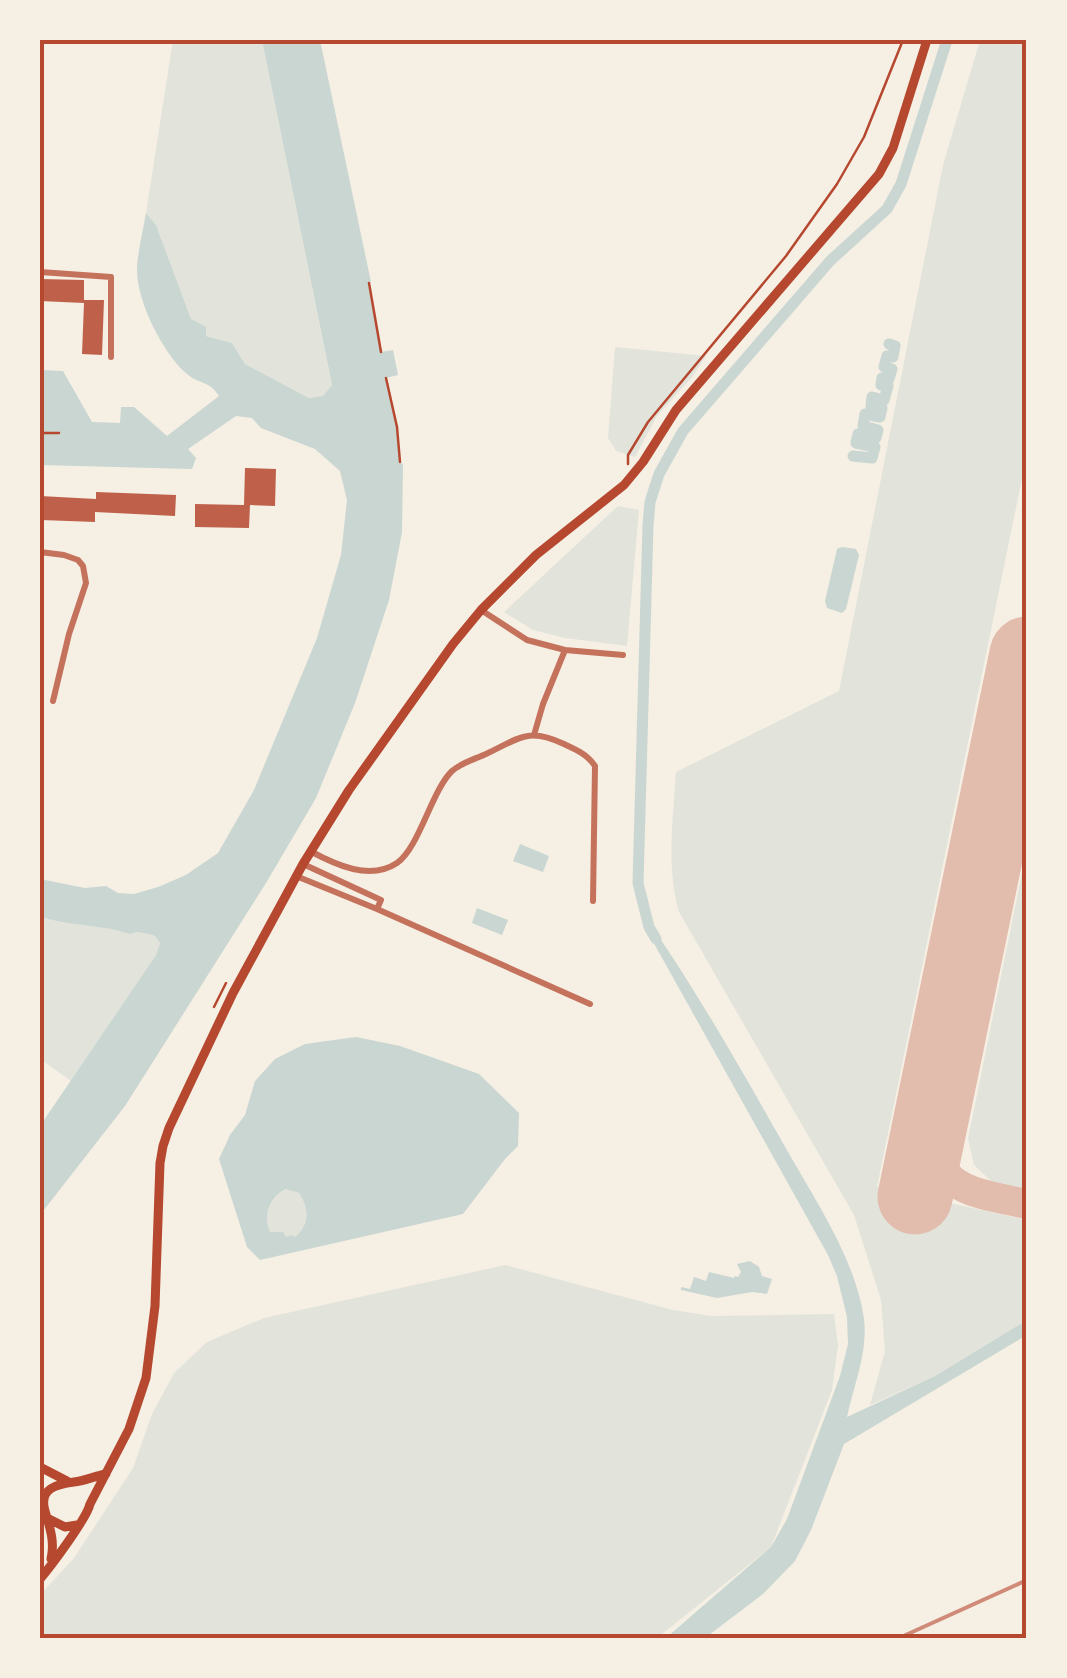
<svg xmlns="http://www.w3.org/2000/svg" width="1067" height="1678" viewBox="0 0 1067 1678" font-family="'Asap Condensed',sans-serif">
  <rect width="100%" height="100%" fill="#f6efe4"/>
  <!-- green -->
  <path fill="#e2e4dc" d="M173,40H262L332,386L323,396L309,398L245,364L232,343L206,336L191,319L156,225L146,213Z
    M980,40H1027V454L877,1187L1027,1220V1320L935,1376L870,1405L885,1351L881,1300L854,1215L679,912C666,867 673,819 676,772L839,691L943,165Z
    M615,347L706,356L693,376L657,416L635,457L616,451L608,438Z
    M618,506L639,510L627,646L565,638L533,630L504,612Z
    M1027,848V1192L994,1184L974,1165L968,1139Z
    M40,917L61,922L112,929L130,934L137,932L149,934L155,936L160,943L156,955L71,1081L40,1059Z
    M287,1189L299,1193C309,1208 310,1225 295,1237H286L282,1232H270C263,1213 269,1198 287,1189Z
    M505,1265L673,1310L711,1316L834,1314L838,1345L832,1390L771,1547L657,1638H40V1595L74,1558L133,1468L152,1414L174,1373L207,1342L264,1318Z"/>
  <!-- water -->
  <path fill="#c9d6d2" fill-rule="evenodd" d="M262,40H320L371,282L369,284L381,352L393,350L398,375L386,378L397,427L400,461L403,465L402,532L389,600L355,703L316,798L266,883L125,1106L40,1215V1126L156,955L160,943L155,936L149,934L137,932L130,934L111,929L61,922L40,917V879L85,888L106,886L118,893L134,894L158,887L186,875L218,853L254,790L317,638L341,555L347,500L340,471L315,449L261,428L252,418L236,416L188,449L196,458L192,469L40,465V370L63,371L92,422L120,423L121,407H134L167,436L219,396C209,380 200,385 187,374C163,354 136,300 137,268C138,250 143,231 146,213L156,225L191,319L206,327V336L232,343L245,364L309,398L323,396L332,385Z
    M842,547L856,549L859,555L846,609L842,613L827,608L825,601L837,549Z
    M520,844L549,856L543,872L513,861Z
    M477,908L508,920L502,935L472,923Z
    M649,927L653,928C702,1000 745,1076 788,1152C817,1203 856,1261 864,1319C868,1353 854,1384 847,1417L935,1376L1027,1320V1335L844,1444L811,1530L795,1561L763,1594L705,1638H666L771,1547L787,1519L840,1376L848,1344L847,1317L837,1276L828,1255L647,931Z
    M356,1037L400,1046L479,1074L519,1113L518,1146L505,1159L463,1214L260,1260L247,1247L219,1159L230,1135L245,1115L255,1081L275,1059L305,1044ZM286,1189L299,1193C309,1208 310,1225 295,1237L292,1235L286,1237L283,1232H270C263,1214 269,1198 286,1189Z
    M750,1261L759,1267L762,1276L772,1279L767,1294L752,1292L717,1298L681,1290V1287L690,1289L694,1277L706,1281L709,1272L734,1278L735,1276L738,1277L741,1272L737,1264Z"/>
  <g fill="none" stroke-linecap="round" stroke-linejoin="round">
    <!-- canal -->
    <path stroke="#c9d6d2" stroke-width="11" d="M853,456L872,458L875,447L856,443L858,434L876,438L878,430L863,426L865,414L880,417L882,408L871,406L872,397L884,400L888,386L881,385L882,378L889,379L892,369L884,367L887,356L893,357L895,346L889,344
      M656,939L649,927L638,883L648,525L650,502L659,474L683,431L830,261L887,209L901,184L947,40"/>
    <!-- taxiway -->
    <path stroke="#e2bdae" stroke-width="30" d="M932,1111C929,1188 962,1191 1027,1204"/>
    <!-- runway -->
    <path stroke="#e2bdae" stroke-width="75" d="M915,1197L1027,654"/>
  </g>
  <!-- building -->
  <path fill="#bf614a" d="M40,279L84,280V302V300H104L102,355L82,354L84,303L40,301Z
    M245,468L276,469L275,506L250,505L249,528L195,527V504L244,505Z
    M96,492L176,495L175,516L95,512V522L41,520L40,496L96,499Z"/>
  <g fill="none" stroke-linecap="round" stroke-linejoin="round">
    <!-- path -->
    <path stroke="#b5482f" stroke-width="2.5" d="M369,283L381,352
      M386,378L397,427L400,462
      M40,433H59
      M628,464V455L648,422L786,256L837,184L864,137L903,40
      M214,1007L226,983"/>
    <!-- minor -->
    <path stroke="#c5725c" stroke-width="6" d="M40,272L111,277V357
      M40,552L64,555L78,560L83,566L86,583L69,634L53,701
      M481,610L527,640L565,650L623,655
      M534,735L543,704L565,650
      M310,851C336,865 370,881 397,863C419,848 432,790 452,771C461,763 475,759 486,754C520,738 528,727 564,744C577,750 587,754 595,766L593,901
      M303,864L381,900L377,909
      M296,876L377,909L590,1004"/>
    <!-- secondary -->
    <path stroke="#b5482f" stroke-width="9" d="M40,1467L67,1481
      M49,1519L65,1527L77,1525
      M51,1559C55,1542 50,1528 45,1511C38,1488 58,1484 74,1482C84,1481 95,1476 106,1474
      M40,1579C51,1566 87,1518 90,1504L129,1429L146,1378L155,1306L160,1163L163,1146L169,1128L233,993L303,864L349,790L453,644L481,610L536,555L624,485L643,462L676,410L879,174L893,148L927,40"/>
    <!-- rail -->
    <path stroke="#cf8b77" stroke-width="4" d="M899,1638L1027,1580"/>
  </g>
  <!-- border -->
  <rect width="1067" height="1678" fill="none" stroke="#f6efe4" stroke-width="85"/>
  <rect x="42" y="42" width="982" height="1594" fill="none" stroke="#b5482f" stroke-width="4"/>
</svg>
